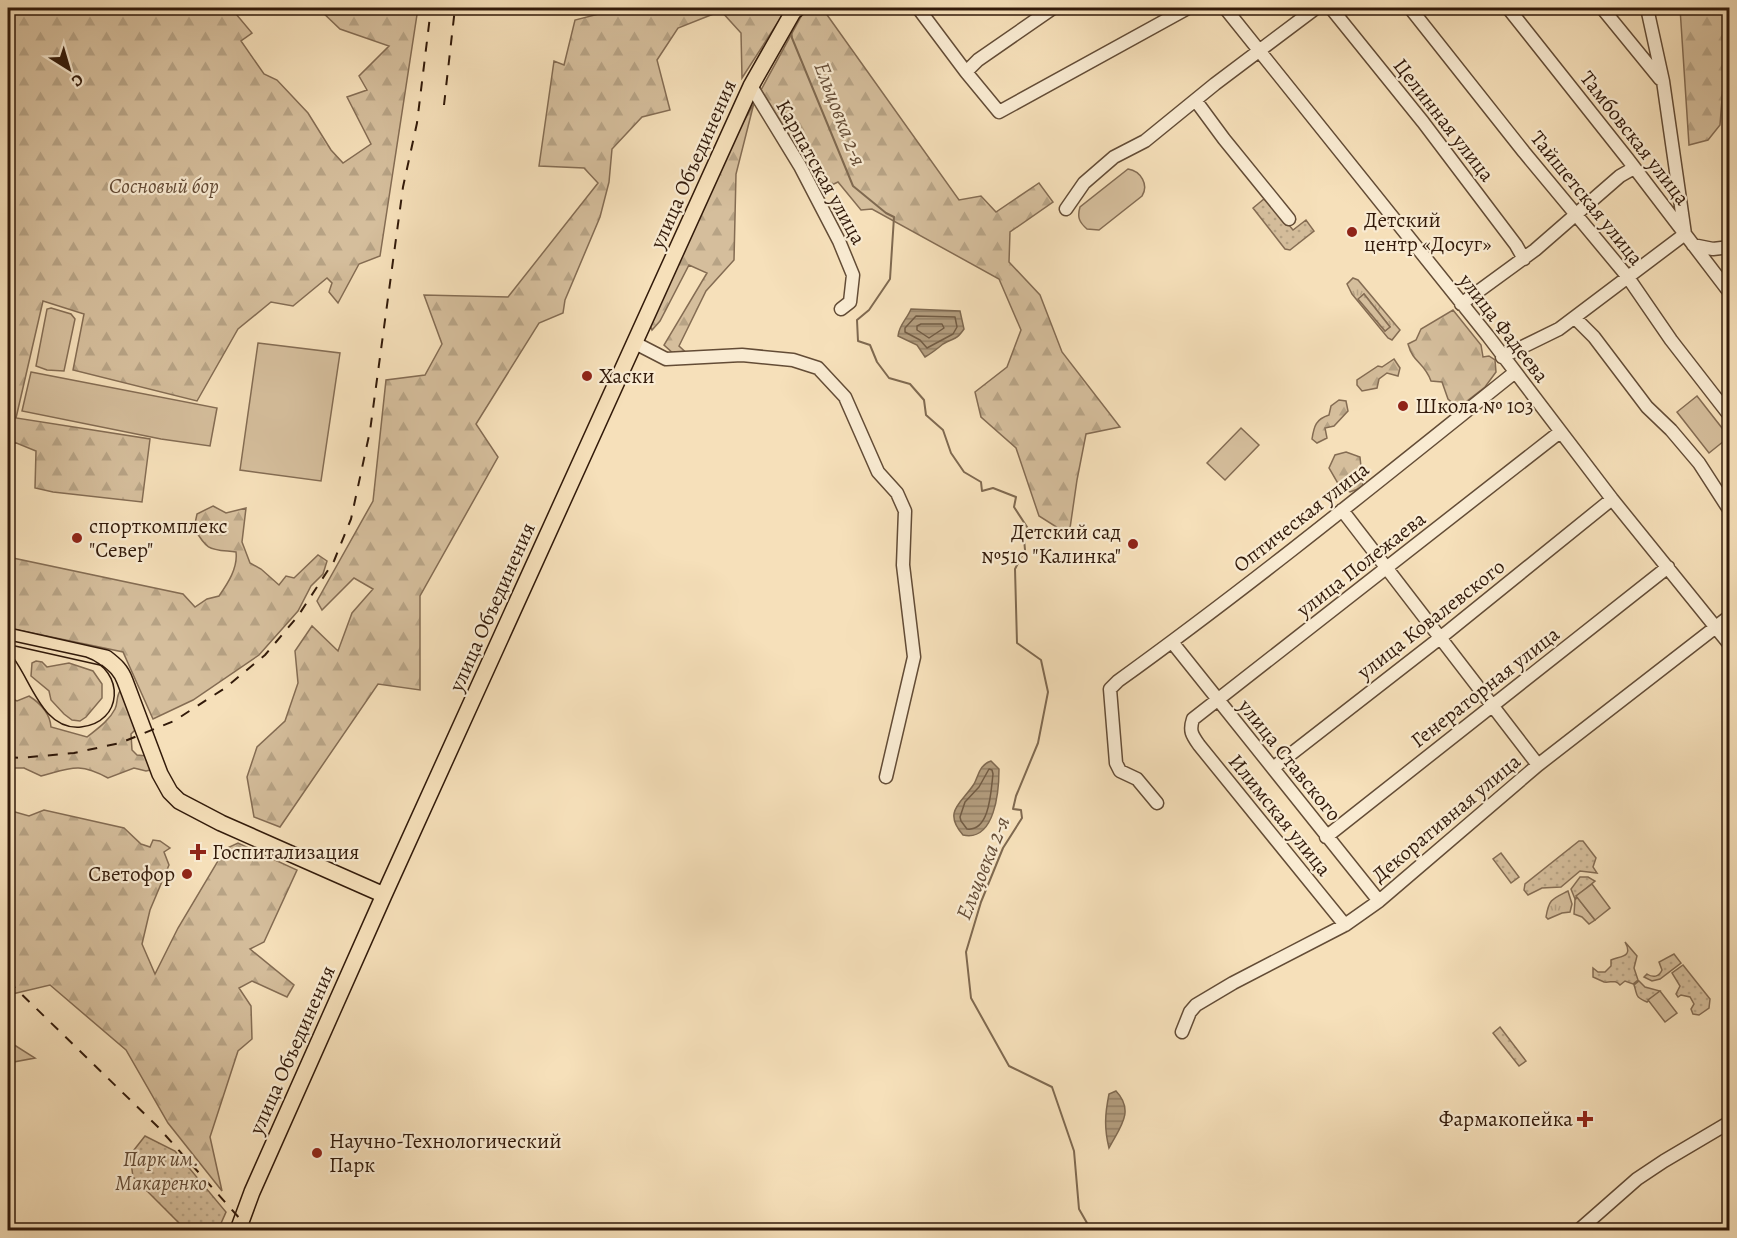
<svg xmlns="http://www.w3.org/2000/svg" width="1737" height="1238" viewBox="0 0 1737 1238" font-family="Alegreya,serif">
  <defs>
    <pattern id="grass-tufts" width="24" height="20" patternUnits="userSpaceOnUse" patternTransform="scale(1.5)"><rect width="24" height="20" fill="#d5be9c"/><path d="M3 7l-1-3M5 7V3M7 7l1-3M15 17l-1-3M17 17v-4M19 17l1-3" fill="none" stroke="#b7a385"/></pattern>
    <pattern id="forest-firs" width="22" height="20" patternUnits="userSpaceOnUse" patternTransform="scale(1.5)"><rect width="22" height="20" fill="#d5be9c"/><path d="M5 1l3.5 6h-7zM16 11l3.5 6h-7z" fill="#b7a385"/></pattern>
    <pattern id="park-dots" width="8" height="8" patternUnits="userSpaceOnUse" patternTransform="scale(1.5)"><rect width="8" height="8" fill="#d5be9c"/><path d="M2 2h.1M6 6h.1" fill="none" stroke="#b7a385" stroke-width="1.8" stroke-linecap="round"/></pattern>
    <pattern id="water-rules" width="6" height="5" patternUnits="userSpaceOnUse" patternTransform="scale(1.5)"><rect width="6" height="5" fill="#b39d7e"/><path d="M0 2.5h6" fill="none" stroke="#927f65"/></pattern>
  </defs>
  <rect width="100%" height="100%" fill="#f6e0ba"/>
  <filter id="stains"><feTurbulence type="fractalNoise" baseFrequency=".00333" numOctaves="4"/><feColorMatrix values="0 0 0 0 .2 0 0 0 0 .09 0 0 0 0 .02 0 0 0 .5 -.17"/></filter>
  <radialGradient id="worn" r=".72"><stop offset=".6" stop-color="#630" stop-opacity="0"/><stop offset="1" stop-color="#630" stop-opacity=".3"/></radialGradient>
  <!-- grass -->
  <path fill="url(#grass-tufts)" stroke="#846c53" stroke-width="1.5" fill-rule="evenodd" d="M1353,278L1358,280L1400,330L1392,340L1388,338L1352,294L1347,284ZM1364,294L1390,327L1385,331L1359,299Z
    M1568,891L1572,904L1570,912L1562,913L1548,919L1546,917C1549,899 1552,899 1568,891Z
    M1577,897L1595,920L1589,924L1582,917L1574,914L1575,900Z"/>
  <!-- forest -->
  <path fill="url(#forest-firs)" stroke="#846c53" stroke-width="1.5" d="M8,8H231L252,33L241,41L264,74L277,80L308,113L331,150L343,163L371,144L347,97L367,90L359,76L389,46L340,29L318,8H418L380,256L359,264L338,303L329,292L332,283L327,278L293,306L271,302L238,329L197,401L73,370L84,314L43,301L16,418L150,439L142,502L53,492L35,488L36,451L14,442L8,486Z
    M622,8H792L780,19L742,78L741,33L721,11L678,28L657,60L670,110L642,117L612,149L609,182L600,217L565,300L563,313L539,323L476,424L498,457L420,596V690L378,684L280,827L254,817L247,777L257,747L285,721L298,683L295,651L312,626L338,651L352,613L373,589L354,578L322,610L317,601L373,501L386,380L425,375L442,344L424,295L508,297L598,183L584,168L539,166L554,61L564,65L575,20Z
    M1680,8H1729L1720,125L1708,140L1689,145Z
    M825,12L959,200L981,196L996,212L1039,183L1053,202L1010,232L1009,262L1040,295L1062,352L1120,427L1086,434L1077,480L1069,535L1039,516L1016,448L981,417L975,392L1007,367L1021,330L999,279L872,209L861,210L838,182L819,191L761,90L803,13Z
    M754,103L736,174L734,260L706,291L679,346L690,356L675,355L664,345L707,273L689,265L660,321L652,330L649,323L718,168Z
    M1453,310L1481,345L1483,357L1489,356L1495,360L1496,372L1485,387L1458,408L1448,399L1442,382L1431,381C1424,362 1413,363 1408,344L1416,340L1421,329Z
    M1394,359L1400,368L1398,376L1387,373L1379,379L1377,388L1362,391L1357,385V380L1378,366L1382,367Z
    M1339,400L1346,401L1348,411L1334,426L1325,428L1327,438L1317,443L1312,439C1314,426 1316,419 1329,415L1331,406Z
    M1346,452L1360,457L1363,487L1350,492L1340,487L1329,468L1335,455Z
    M213,506L226,513L246,508L242,542L250,563L261,569L279,585L286,576L294,578L318,555L327,561L323,574L311,586L298,611L259,655L193,700L153,719L123,652L8,628V557L183,594L195,607L207,599L219,596C228,583 238,568 236,552C210,549 208,552 194,528L197,514Z
    M36,661L42,662L47,667L69,663L93,671L102,684V698L86,717L80,721L72,720L64,714L51,700L49,691L31,676L32,663Z
    M120,691L126,698L137,728L131,734L132,750L137,755L147,756L155,769L146,771L134,768L108,778C79,762 71,768 41,776L24,768H8V697L17,701L29,696C40,703 50,714 51,727L87,737C97,729 109,721 115,709C118,703 116,697 120,691Z
    M8,810L29,816L44,810L124,828L141,844L150,847L153,840L160,841L170,848L164,852L169,865L150,910L142,944L155,974L178,928L225,849L238,843L297,870L264,942L250,949L294,985L287,997L252,981L239,988L251,1006L252,1039L238,1051L210,1137L222,1191L168,1123L126,1050L50,985L8,995Z
    M8,1041L35,1058L8,1063Z"/>
  <!-- park -->
  <path fill="url(#park-dots)" stroke="#846c53" stroke-width="1.5" d="M1264,199L1271,203L1293,230L1306,220L1314,231L1290,250L1285,249L1253,208Z
    M1364,294L1390,327L1385,331L1358,299Z
    M1579,841H1583L1596,858L1593,867L1597,873L1580,871L1561,887L1542,888L1528,895L1524,890L1525,884Z
    M1501,853L1519,877L1511,883L1493,859Z
    M1580,877H1588L1595,881L1577,896L1575,899L1571,889Z
    M1625,942L1637,956L1634,968L1638,980L1633,984L1625,981L1620,985C1615,979 1611,983 1604,982L1593,977V968L1598,972H1605L1611,966V960C1619,956 1634,958 1625,942Z
    M1674,954L1681,963L1660,979L1652,981L1644,977L1647,974C1653,978 1659,977 1662,970L1659,962Z
    M1683,965L1710,999L1709,1008L1699,1015L1693,1014L1691,1009L1694,1004L1690,997L1681,995L1678,997L1676,994L1680,986L1672,973Z
    M1639,981L1645,987L1660,991L1647,1002C1634,996 1638,996 1634,985Z
    M1500,1027L1526,1061L1519,1066L1493,1033Z
    M145,1136L175,1151L226,1212L218,1230H186L133,1177L130,1155Z"/>
  <!-- pitch -->
  <path fill="#d5be9c" stroke="#846c53" stroke-width="1.5" d="M1128,169C1141,171 1149,185 1142,196L1099,230L1087,229C1079,222 1077,217 1080,207Z
    M51,308L71,314L75,319L64,371L47,370L36,366L47,309Z
    M258,343L340,353L321,481L240,470Z
    M31,372L217,408L210,446L161,439L22,411Z
    M1697,396L1729,437L1709,453L1677,412Z
    M1241,428L1259,445L1225,480L1207,463Z
    M1592,884L1610,908L1595,920L1576,896Z
    M1660,991L1677,1013L1665,1022L1648,1000Z"/>
  <!-- water -->
  <path fill="url(#water-rules)" stroke="#7f6950" stroke-width="1.5" d="M911,309L960,311L964,329C955,342 954,337 943,344C937,349 932,353 925,357L917,345L898,336C899,325 907,319 911,309Z
    M991,761L999,769C999,791 995,842 963,835C942,811 962,803 974,784C979,775 979,765 991,761Z
    M1116,1091C1135,1111 1120,1127 1109,1148C1104,1128 1105,1114 1109,1094Z"/>
  <g fill="none" stroke-linecap="round" stroke-linejoin="round">
    <!-- shore -->
    <path stroke="#725c44" stroke-width="1.5" d="M916,316L955,317L957,327L953,334L927,348L920,340L905,332V328Z
      M921,324H942L944,328L929,338L917,330V326Z
      M989,769L992,770L993,774C991,790 990,832 967,829L961,821L960,817L965,802L979,787Z"/>
    <!-- stream -->
    <path stroke="#7f6950" stroke-width="2" d="M791,31L792,38L853,186L886,213L894,217L890,279L869,310L857,320L858,341L870,345L877,362L889,378L910,384L924,400L926,415L943,430L951,453L964,472L981,482L982,491L993,488L1016,497L1014,507L1029,530L1024,539L1025,550L1015,569L1017,643L1041,660L1048,692L1038,743L1016,796L1013,809L1021,810L1022,818L1003,848L981,902L966,952L971,998L1009,1066L1052,1087L1074,1151L1079,1209L1091,1230"/>
    <!-- minor casing -->
    <g stroke="#634c36" stroke-width="15">
      <path id="minor" d="M918,8L966,72L999,112L1188,8
        M1225,8L1488,336L1612,499L1730,645
        M1331,8L1423,122L1516,245L1524,259
        M1410,8L1524,152L1627,276L1671,340L1730,416
        M1508,8L1627,158L1730,293
        M1602,8L1660,79
        M966,72L978,60L1053,8
        M751,86L800,166L839,241L853,275L850,302L841,309
        M1196,101L1224,139L1289,219
        M1066,209L1084,183L1114,157L1145,141L1215,84L1316,8
        M1693,245L1713,249L1730,247
        M1461,304L1535,250L1620,176L1634,168
        M1575,318L1594,337L1647,407L1671,430L1699,463L1730,511
        M635,343L666,359L742,355L793,360L818,368L845,397L878,472L897,493L905,511L903,565L914,657L886,777
        M1502,357L1559,329L1685,234L1663,81L1647,8
        M1342,510L1538,765
        M1172,642L1379,901
        M1273,768L1440,638L1612,499
        M1157,803L1137,779L1120,771L1116,763L1110,689L1118,681C1254,583 1384,477 1514,373
        M1326,837L1668,567
        M1345,925L1199,745C1192,735 1189,731 1193,719L1560,432
        M1182,1032L1190,1012L1196,1005L1233,983L1345,925L1379,901L1538,765L1730,616
        M1579,1230L1637,1179L1664,1161L1730,1122"/>
    </g>
    <!-- major casing -->
    <g stroke="#321a0a" stroke-width="18">
      <path id="major" d="M8,636L106,658C115,665 121,670 125,681L160,774L170,792L179,801L221,823L384,895
        M238,1230L252,1192L384,895L751,86L793,12L798,8"/>
    </g>
    <!-- minor -->
    <use href="#minor" stroke="#f9ebd2" stroke-width="12"/>
    <!-- major -->
    <use href="#major" stroke="#f6e0ba" stroke-width="15"/>
    <!-- tram -->
    <path stroke="#321a0a" stroke-width="1.5" d="M8,640L86,657C126,671 123,723 81,727C40,731 30,674 8,651"/>
    <!-- rail -->
    <path stroke="#321a0a" stroke-width="2" stroke-dasharray="10 10" stroke-linecap="butt" d="M444,105L455,8
      M8,757L20,758L74,753L120,743L174,721L225,688L265,655L298,616L334,561L351,519L370,431L403,187L417,123L431,8
      M8,981L158,1127L250,1230"/>
  </g>
  <!-- markers -->
  <g fill="#8f2418" stroke="#f9ebd2" stroke-width="2">
    <circle cx="1352" cy="232" r="6"/>
    <circle cx="587" cy="376" r="6"/>
    <circle cx="1403" cy="406" r="6"/>
    <circle cx="77" cy="538" r="6"/>
    <circle cx="1133" cy="544" r="6"/>
    <path d="M195 843h6v6h6v6h-6v6h-6v-6h-6v-6h6z"/>
    <circle cx="187" cy="874" r="6"/>
    <path d="M1582 1110h6v6h6v6h-6v6h-6v-6h-6v-6h6z"/>
    <circle cx="317" cy="1153" r="6"/>
  </g>
  <g text-anchor="middle" dominant-baseline="central" stroke-width="4.5" stroke-linejoin="round" paint-order="stroke">
    <!-- street labels -->
    <g font-size="21" fill="#321a0a" stroke="#f9ebd2">
      <text transform="translate(1444 120) rotate(52)">Целинная улица</text>
      <text transform="translate(1635 138) rotate(52)">Тамбовская улица</text>
      <text transform="translate(693 164) rotate(-66)">улица Объединения</text>
      <text transform="translate(821 172) rotate(61)">Карпатская улица</text>
      <text transform="translate(1587 198) rotate(51)">Тайшетская улица</text>
      <text transform="translate(1504 328) rotate(52)">улица Фадеева</text>
      <text transform="translate(1301 517) rotate(-38)">Оптическая улица</text>
      <text transform="translate(1361 564) rotate(-38)">улица Полежаева</text>
      <text transform="translate(492 607) rotate(-66)">улица Объединения</text>
      <text transform="translate(1431 619) rotate(-38)">улица Ковалевского</text>
      <text transform="translate(1485 687) rotate(-38)">Генераторная улица</text>
      <text transform="translate(1290 760) rotate(51)">улица Ставского</text>
      <text transform="translate(1280 815) rotate(51)">Илимская улица</text>
      <text transform="translate(1446 818) rotate(-40)">Декоративная улица</text>
      <text transform="translate(292 1050) rotate(-66)">улица Объединения</text>
    </g>
    <!-- park labels -->
    <g font-size="21" font-style="italic" fill="#634b36" stroke="#f9ebd2">
      <text x="164" y="186">Сосновый бор</text>
      <text x="161" y="1159">Парк им.<tspan x="161" dy="24">Макаренко</tspan></text>
    </g>
    <!-- poi labels -->
    <g font-size="21" fill="#321a0a" stroke="#f9ebd2" text-anchor="start">
      <text x="1364" y="220">Детский<tspan x="1364" dy="24">центр «Досуг»</tspan></text>
      <text x="599" y="376">Хаски</text>
      <text x="1415" y="406">Школа № 103</text>
      <text x="89" y="526">спорткомплекс<tspan x="89" dy="24">"Север"</tspan></text>
      <text x="1121" y="532" text-anchor="end">Детский сад<tspan x="1121" dy="24">№510 "Калинка"</tspan></text>
      <text x="212" y="852">Госпитализация</text>
      <text x="175" y="874" text-anchor="end">Светофор</text>
      <text x="1573" y="1119" text-anchor="end">Фармакопейка</text>
      <text x="329" y="1141">Научно-Технологический<tspan x="329" dy="24">Парк</tspan></text>
    </g>
    <!-- water labels -->
    <g font-size="22" font-style="italic" fill="#664e38" stroke="#f9ebd2">
      <text transform="translate(840 114) rotate(69)">Ельцовка 2-я</text>
      <text transform="translate(983 868) rotate(-68)">Ельцовка 2-я</text>
    </g>
  </g>
  <!-- margin -->
  <rect width="1737" height="1238" fill="none" stroke="#f6e0ba" stroke-width="30"/>
  <rect x="9" y="9" width="1719" height="1220" fill="none" stroke="#321a0a" stroke-width="3"/>
  <rect x="15" y="15" width="1707" height="1208" fill="none" stroke="#321a0a" stroke-width="1.5"/>
  <!-- north arrow -->
  <g transform="translate(69 69) rotate(143)" stroke="#f9ebd2" stroke-width="4.5" paint-order="stroke">
  <path d="M0-4.5L10 22L0 15L-10 22Z" fill="#321a0a"/>
  <text y="-9" font-size="16" font-weight="bold" text-anchor="middle" fill="#321a0a">С</text>
  </g>
  <rect width="100%" height="100%" filter="url(#stains)"/>
  <rect width="100%" height="100%" fill="url(#worn)"/>
</svg>
